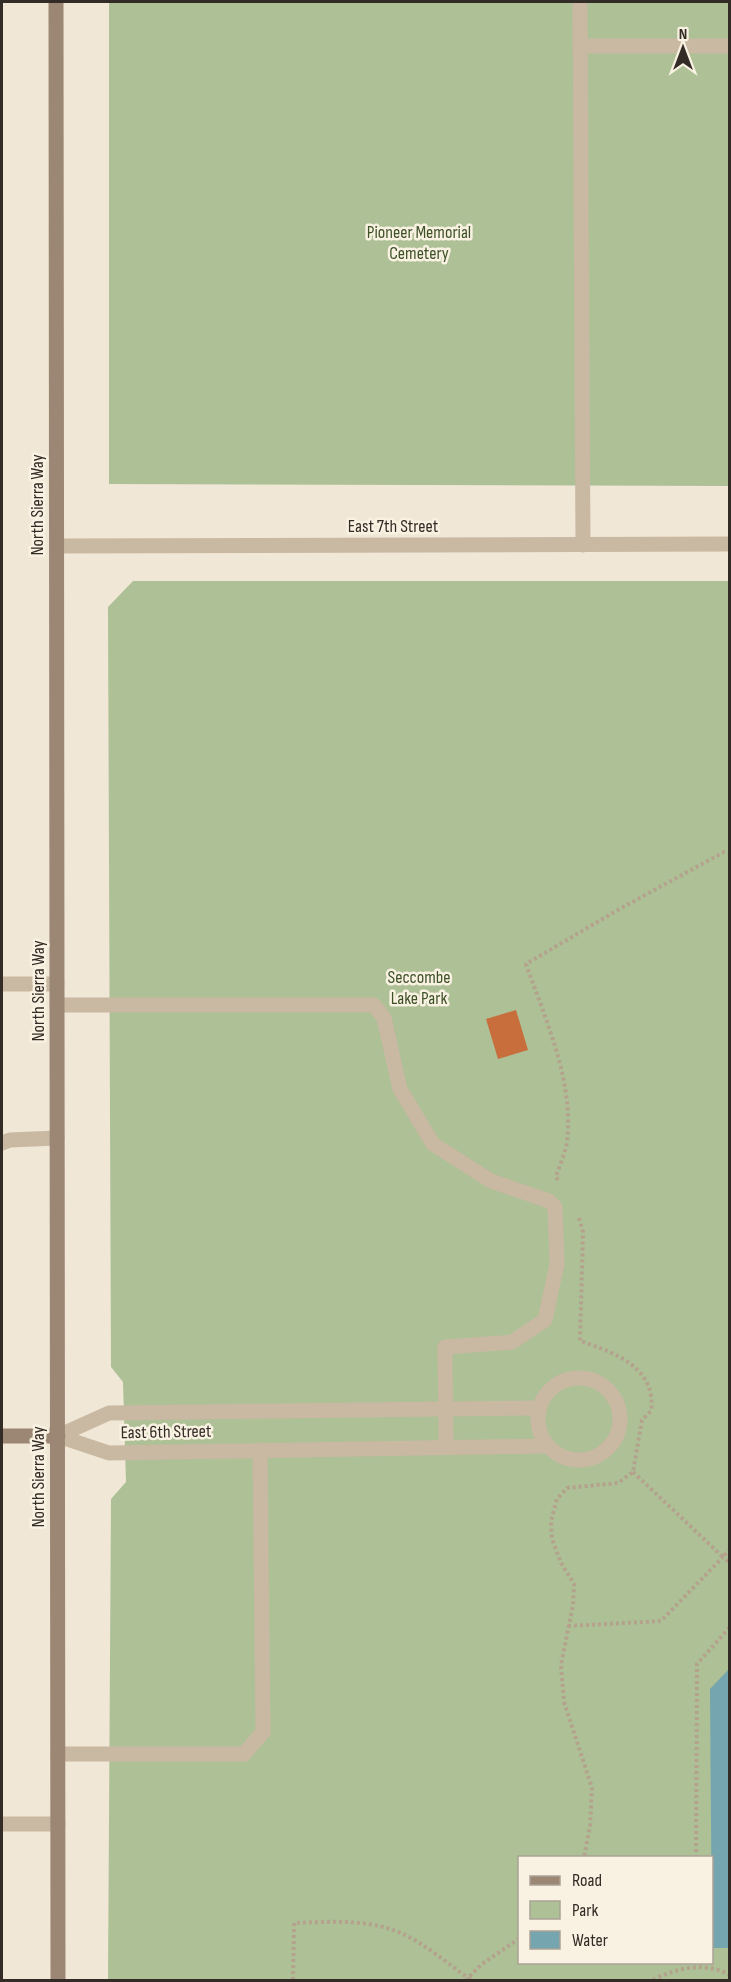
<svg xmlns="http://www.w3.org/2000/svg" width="731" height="1982" viewBox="0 0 731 1982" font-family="'Sofia Sans Condensed',sans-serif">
  <rect width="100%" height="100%" fill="#f1e7d6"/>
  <!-- green -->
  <path fill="#adc096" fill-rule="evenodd" d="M109,2H729V486L109,484Z
    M133,581H729V1980H108L111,1499L126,1482L123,1382L111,1367L108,607ZM520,1858H712V1962H520Z"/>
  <!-- water -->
  <path fill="#75a5ae" d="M729,1669V1948H712L710,1689Z"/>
  <!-- building -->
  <path fill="#c86e3d" d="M516,1010L528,1050L498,1059L486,1019Z"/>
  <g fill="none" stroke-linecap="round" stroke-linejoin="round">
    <!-- path -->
    <path stroke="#b4a28d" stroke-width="4" stroke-dasharray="3 3" stroke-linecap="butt" d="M558,1180L556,1177C559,1166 565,1154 567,1142C574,1081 546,1021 526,964L616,911L724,852L730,853
      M579,1218L583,1232L580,1341C614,1352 657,1368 651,1411L642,1420L633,1472L618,1483L567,1488L557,1499L551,1521L552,1539L561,1563L574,1584L573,1605L561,1665L564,1702L592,1788L590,1826L584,1858
      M633,1472L723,1557L730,1549
      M568,1626L661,1621L723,1557L730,1563
      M696,1858L697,1664L730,1627
      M293,1980L294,1923C330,1922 368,1918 403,1934C422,1942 450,1965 468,1978L467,1980
      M471,1980L468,1978L482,1964L520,1938
      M653,1980C677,1968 704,1961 730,1975"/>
    <!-- lane -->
    <path stroke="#c9b8a2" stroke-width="15" d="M580,2L583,545
      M580,46H730
      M57,1005H374L384,1018L400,1089L433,1144L491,1181L549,1201L555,1207L557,1264L545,1320L512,1342L445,1347L446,1447
      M2,1143L10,1140L57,1138
      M538 1419a41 41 0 1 1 82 0a41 41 0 1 1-82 0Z
      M58,1754H244L263,1732L260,1450
      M2,1824H58"/>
    <!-- street -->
    <path stroke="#c9b8a2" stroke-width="15" d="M57,546L730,544
      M2,984H57
      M58,1436L109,1453L548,1446
      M58,1436L109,1413L539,1408"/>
    <!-- secondary -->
    <path stroke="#9c8774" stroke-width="15" d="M56,2L58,1980
      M2,1436H58"/>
  </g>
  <g text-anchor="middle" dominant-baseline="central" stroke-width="5" stroke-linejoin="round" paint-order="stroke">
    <!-- park labels -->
    <g font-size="18" fill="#3e5228" stroke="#f9f1e2">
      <text x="419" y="232">Pioneer Memorial<tspan x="419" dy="21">Cemetery</tspan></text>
      <text x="419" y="977">Seccombe<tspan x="419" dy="21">Lake Park</tspan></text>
    </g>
    <!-- street labels -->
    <g font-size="18" fill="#332b25" stroke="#f9f1e2">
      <text transform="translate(37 505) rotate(-90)">North Sierra Way</text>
      <text x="393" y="526">East 7th Street</text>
      <text transform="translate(38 991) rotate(-90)">North Sierra Way</text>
      <text transform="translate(166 1432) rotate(-1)">East 6th Street</text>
      <text transform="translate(38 1477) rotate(-90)">North Sierra Way</text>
    </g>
  </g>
  <!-- border -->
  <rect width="731" height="1982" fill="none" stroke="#332b25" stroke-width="6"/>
  <!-- legend -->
  <rect x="518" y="1856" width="195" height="108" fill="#f9f1e2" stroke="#aaa296" stroke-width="1.5"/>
  <rect x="530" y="1876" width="30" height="9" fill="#9c8774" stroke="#aaa296" stroke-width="1.5"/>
  <text x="572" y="1886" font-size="18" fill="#332b25">Road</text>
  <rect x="530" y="1901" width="30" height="18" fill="#adc096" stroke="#aaa296" stroke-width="1.5"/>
  <text x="572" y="1916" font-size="18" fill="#332b25">Park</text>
  <rect x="530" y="1931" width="30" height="18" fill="#75a5ae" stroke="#aaa296" stroke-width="1.5"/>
  <text x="572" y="1946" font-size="18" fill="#332b25">Water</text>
  <!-- north arrow -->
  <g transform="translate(683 48)" stroke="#f9f1e2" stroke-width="4.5" paint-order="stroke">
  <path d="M0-4.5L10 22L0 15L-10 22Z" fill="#332b25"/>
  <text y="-9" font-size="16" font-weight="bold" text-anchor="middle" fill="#332b25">N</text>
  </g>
</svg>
